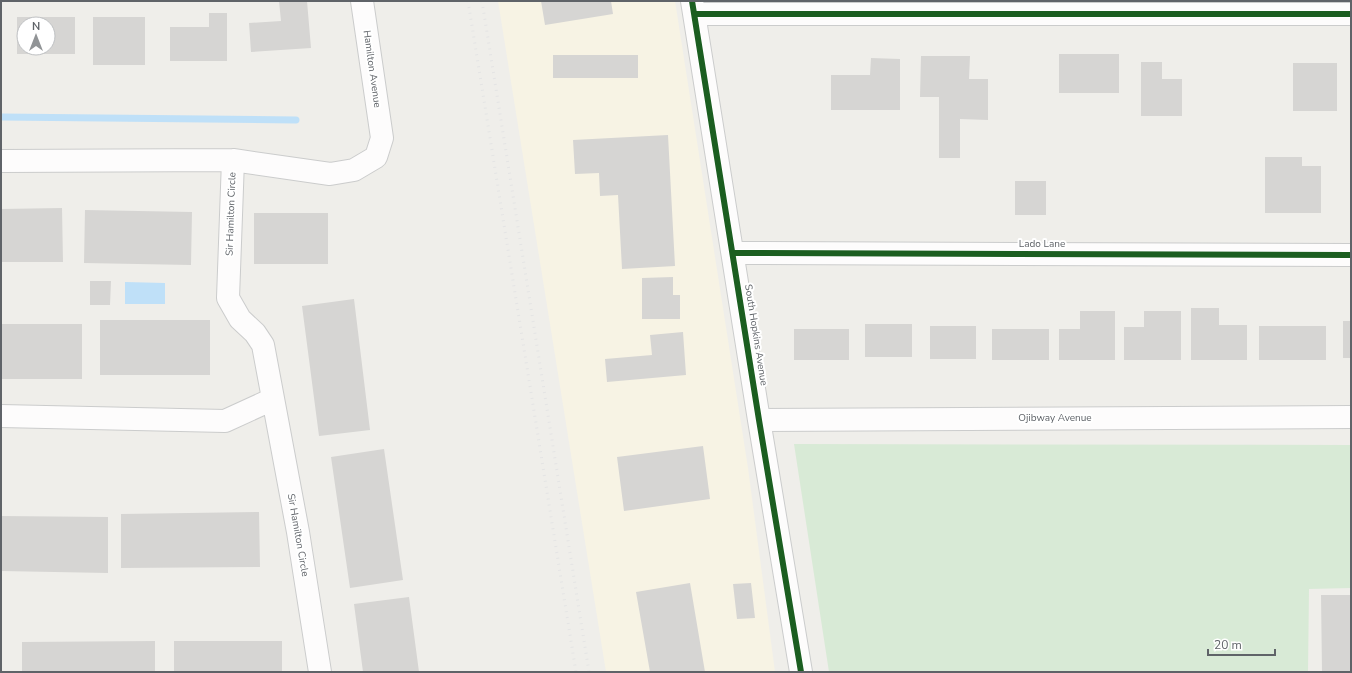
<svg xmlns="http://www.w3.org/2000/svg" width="1352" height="673" viewBox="0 0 1352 673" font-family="'Nunito Sans',sans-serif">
  <rect width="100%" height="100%" fill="#efeeea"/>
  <!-- commercial -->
  <path fill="#f7f3e4" d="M498,1H675L748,468L775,672H606Z"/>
  <!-- green -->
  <path fill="#d8ead6" d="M794,444L1351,445V588L1309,589L1308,672H829Z"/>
  <!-- water -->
  <path fill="#bfe0f8" d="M125,282L165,283V304H125Z"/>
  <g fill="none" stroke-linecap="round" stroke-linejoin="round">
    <!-- stream -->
    <path stroke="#bfe0f8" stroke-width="7" d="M1,117L296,120"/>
  </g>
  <!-- building -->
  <path fill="#d6d5d3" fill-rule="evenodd" d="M279,1H307L311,48L251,52L249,23L281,21Z
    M541,1H611L613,14L545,25Z
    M209,13H227V61H170V27H209Z
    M17,17H75V54H17ZM24,24H48V48H24Z
    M93,17H145V65H93Z
    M1059,54H1119V93H1059Z
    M553,55H638V78H553Z
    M921,56H970L969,79H988V120L960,119V158H939V97H920Z
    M871,58L900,59V110H831V75H870Z
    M1141,62H1162V79H1182V116H1141Z
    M1293,63H1337V111H1293Z
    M668,135L675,266L622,269L618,195L600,196L599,173L575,174L573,140Z
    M1265,157H1302V166H1321V213H1265Z
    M1350,172H1351V210H1350Z
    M1015,181H1046V215H1015Z
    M62,208L63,262H1V209Z
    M85,210L192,212L191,265L84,263Z
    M254,213H328V264H254Z
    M673,277V295H680V319H642V278Z
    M90,281H111L110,305H90Z
    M354,299L370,430L319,436L302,306Z
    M1191,308H1219V325H1247V360H1191Z
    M1080,311H1115V360H1059V329H1080Z
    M1144,311H1181V360H1124V327H1144Z
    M100,320H210V375H100Z
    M1343,321H1351V358H1343Z
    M1,324H82V379H1Z
    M865,324H912V357H865Z
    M930,326H976V359H930Z
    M1259,326H1326V360H1259Z
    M794,329H849V360H794Z
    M992,329H1049V360H992Z
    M683,332L686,375L607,382L605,359L652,355L650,335Z
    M703,446L710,499L624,511L617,457Z
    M384,449L403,580L350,588L331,457Z
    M259,512L260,567L121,568V514Z
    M1,516L108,517V573L1,571Z
    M690,583L705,672H650L636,592Z
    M751,583L755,618L737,619L733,584Z
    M1321,595H1351V672H1322Z
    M409,597L419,672H363L354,604Z
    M155,641V672H22V642Z
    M174,641H282V672H174Z"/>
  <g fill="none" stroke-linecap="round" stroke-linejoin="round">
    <!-- minor casing -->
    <g stroke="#cbcccc" stroke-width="24">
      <path id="minor" d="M692,1L759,420L801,672
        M695,14H1351
        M233,160L228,298L240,319L255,333L263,345L298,532L320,672
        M1,161L233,160L330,174L354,170L376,157L382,138L362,1
        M733,253L1351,255
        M1,416L225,421L273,399
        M759,420L1351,417"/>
    </g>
    <!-- minor -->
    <use href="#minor" stroke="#fdfcfc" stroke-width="22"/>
    <!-- rail -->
    <path stroke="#e4e4e4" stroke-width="3" stroke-dasharray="1 5" stroke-linecap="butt" d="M468,1L576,672
      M482,1L589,672"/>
    <!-- cycleway casing -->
    <g stroke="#fff" stroke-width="8">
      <path id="cycleway" d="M692,1L759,420L801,672
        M695,14H1351
        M733,253L1351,255"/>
    </g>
    <!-- cycleway -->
    <use href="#cycleway" stroke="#1b5e20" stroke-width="6"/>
  </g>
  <g text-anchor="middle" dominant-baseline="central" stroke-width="4" stroke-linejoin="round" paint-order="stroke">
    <!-- street labels -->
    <g font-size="10" fill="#5f6368" stroke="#fff">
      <text transform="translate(372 69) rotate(82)">Hamilton Avenue</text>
      <text transform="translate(231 214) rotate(-88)">Sir Hamilton Circle</text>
      <text x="1042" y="244">Lado Lane</text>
      <text transform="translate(756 335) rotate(81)">South Hopkins Avenue</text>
      <text x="1055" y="418">Ojibway Avenue</text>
      <text transform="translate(298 535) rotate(80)">Sir Hamilton Circle</text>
    </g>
  </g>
  <!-- border -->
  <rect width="1352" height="673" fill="none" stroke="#5f6368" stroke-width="4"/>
  <!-- north arrow -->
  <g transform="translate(36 36)"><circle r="19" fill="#ffffff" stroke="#bfc1c3"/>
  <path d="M0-3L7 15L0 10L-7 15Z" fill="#919496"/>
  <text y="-6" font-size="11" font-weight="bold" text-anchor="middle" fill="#5f6368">N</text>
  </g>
  <!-- scale -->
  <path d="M1208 649v6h67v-6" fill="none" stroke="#5f6368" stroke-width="2"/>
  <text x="1214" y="649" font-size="12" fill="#5f6368" stroke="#ffffff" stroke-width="3" paint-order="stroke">20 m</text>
</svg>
